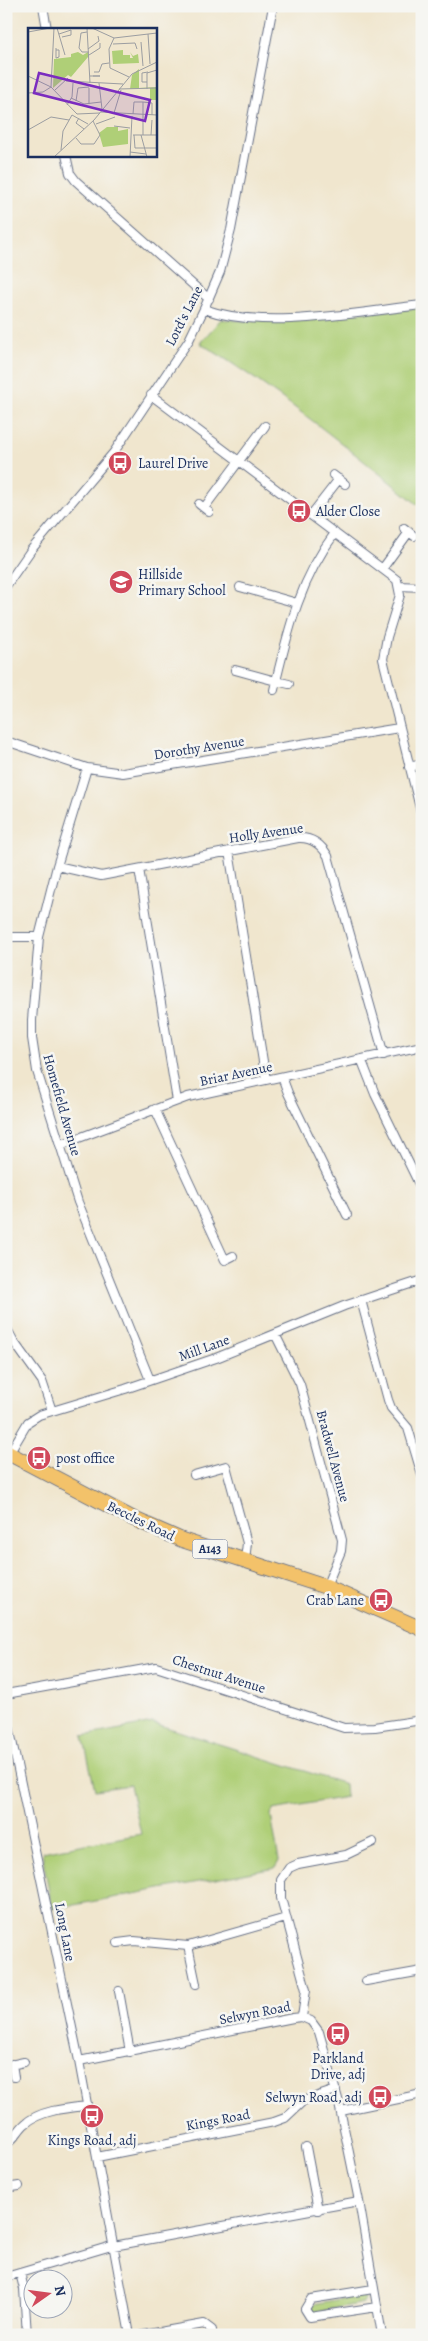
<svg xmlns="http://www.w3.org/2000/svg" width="428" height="2341" viewBox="0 0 428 2341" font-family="Alegreya,serif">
  <rect width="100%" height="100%" fill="#f6f6f2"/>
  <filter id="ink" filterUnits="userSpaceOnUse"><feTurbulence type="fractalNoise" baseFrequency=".02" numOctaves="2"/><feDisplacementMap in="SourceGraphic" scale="10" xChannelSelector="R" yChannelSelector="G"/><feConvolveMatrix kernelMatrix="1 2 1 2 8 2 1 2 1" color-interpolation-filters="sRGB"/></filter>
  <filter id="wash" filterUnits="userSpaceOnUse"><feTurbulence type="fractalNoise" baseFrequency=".0096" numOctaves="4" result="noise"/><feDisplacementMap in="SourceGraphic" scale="20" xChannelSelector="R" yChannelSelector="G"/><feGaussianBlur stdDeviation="1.12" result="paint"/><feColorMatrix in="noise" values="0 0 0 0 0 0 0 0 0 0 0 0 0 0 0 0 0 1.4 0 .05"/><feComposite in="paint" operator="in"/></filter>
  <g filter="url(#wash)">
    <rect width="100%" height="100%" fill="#f0e6ce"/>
    <!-- green -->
    <path fill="#afcf77" stroke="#657f6a" d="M422,308V508C350,450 279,391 200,343L221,319L244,321Z
      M153,1723L345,1784L346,1797L273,1810L271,1815L279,1861L275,1868L52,1909L42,1852L141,1834L130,1785L95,1790L83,1736Z
      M362,2295L366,2298L363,2303L312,2313L308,2307L313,2304Z"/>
  </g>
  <g filter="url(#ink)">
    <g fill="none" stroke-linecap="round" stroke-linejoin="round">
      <!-- street casing -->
      <g stroke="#666f85" stroke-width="10">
        <path id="street" d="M43,6L47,29
          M66,155L70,173L76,181L209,299
          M204,309C264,331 358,312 422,305
          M151,395L397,580L400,595L387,637L383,659L422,816
          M333,475L345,484
          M199,504L209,512
          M204,508L265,426
          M311,515L339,479
          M404,528L414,536
          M383,568L409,532
          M6,586L31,550L114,452L189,340L204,309L220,272L231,230L273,6
          M399,586L422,587
          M240,587L297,603
          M235,670L276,681C289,627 301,578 335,533
          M274,690L276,681L289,684
          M6,741L87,768L123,773L399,728
          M409,767L422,764
          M87,768L57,866L39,937L32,1020V1038L37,1071L78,1202L150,1380
          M229,851L266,1080
          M57,866L101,876L298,838C312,837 321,844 328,856L384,1055
          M139,869L177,1101
          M6,937H39
          M362,1061L375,1094L422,1190
          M282,1077L288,1093L347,1215
          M155,1109L225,1260L233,1256
          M60,1145L188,1097L422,1046
          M361,1300L388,1400L391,1408L408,1428L422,1475
          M6,1327L14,1342L42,1381L52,1411
          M275,1334L300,1384L342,1540L341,1551L326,1587
          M9,1454L28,1422L39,1415L125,1389L216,1358L344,1306L422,1280
          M194,1475L226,1466L247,1543L245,1560
          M6,1694L156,1667L344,1728L375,1727L422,1720
          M6,1712L79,2061L130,2335
          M118,1943L134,1941L188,1946L286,1918
          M188,1946L196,1984
          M366,1981L422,1971
          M119,1991L130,2052
          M302,2017L306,1990L281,1898V1880L289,1868L298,1864L346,1855L373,1842
          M79,2061L293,2018L302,2017L311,2021L319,2032L338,2099L359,2201
          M12,2064L14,2077
          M6,2066L24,2062
          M341,2111L422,2094
          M6,2144C15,2139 18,2130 25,2124C40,2110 68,2108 87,2106
          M306,2147L318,2210
          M97,2157L274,2122L285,2118L303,2101L336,2090
          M6,2188L19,2186
          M20,2273L24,2289L27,2335
          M6,2277L108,2247L359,2201L382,2335
          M373,2289L311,2299L305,2309L310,2317L377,2307
          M143,2335L204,2324L212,2330V2335"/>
      </g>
      <!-- highway casing -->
      <g stroke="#666f85" stroke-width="16">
        <path id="highway" d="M6,1452L134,1519L182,1540L326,1587L422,1629"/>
      </g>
      <!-- street -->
      <use href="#street" stroke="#fff" stroke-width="8"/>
      <!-- highway -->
      <use href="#highway" stroke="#f3c26a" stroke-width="14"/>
    </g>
  </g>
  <!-- icons -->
  <defs>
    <g id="bus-disc" transform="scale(1.25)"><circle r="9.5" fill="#d1495b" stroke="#f6f6f2"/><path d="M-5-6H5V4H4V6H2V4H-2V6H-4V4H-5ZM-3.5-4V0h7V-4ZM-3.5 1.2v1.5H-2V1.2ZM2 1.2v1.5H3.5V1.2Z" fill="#fff"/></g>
    <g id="school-disc" transform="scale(1.25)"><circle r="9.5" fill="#d1495b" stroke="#f6f6f2"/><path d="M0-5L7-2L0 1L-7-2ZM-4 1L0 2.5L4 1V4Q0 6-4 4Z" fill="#fff"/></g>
  </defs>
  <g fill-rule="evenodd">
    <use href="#bus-disc" x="120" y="463"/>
    <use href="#bus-disc" x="299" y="511"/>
    <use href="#school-disc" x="121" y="582"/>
    <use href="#bus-disc" x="39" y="1458"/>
    <use href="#bus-disc" x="381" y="1600"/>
    <use href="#bus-disc" x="338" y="2034"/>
    <use href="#bus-disc" x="380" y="2097"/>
    <use href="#bus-disc" x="92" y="2116"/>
  </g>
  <g text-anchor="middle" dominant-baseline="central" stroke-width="5" stroke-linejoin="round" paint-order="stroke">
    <!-- shield labels -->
    <rect fill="#f6f6f2" stroke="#5d6b8a" stroke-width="1" x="192.5" y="1539.5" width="35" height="19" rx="4"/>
    <g font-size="12" font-weight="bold" fill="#1b2f5e">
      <text x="210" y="1549">A143</text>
    </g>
    <!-- street labels -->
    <g font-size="14" fill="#1b2f5e" stroke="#f6f6f2">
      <text transform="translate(184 316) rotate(-63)">Lord's Lane</text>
      <text transform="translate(199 748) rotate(-9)">Dorothy Avenue</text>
      <text transform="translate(266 833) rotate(-8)">Holly Avenue</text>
      <text transform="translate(236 1074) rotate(-12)">Briar Avenue</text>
      <text transform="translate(62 1105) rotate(74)">Homefield Avenue</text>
      <text transform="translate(204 1348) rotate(-20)">Mill Lane</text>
      <text transform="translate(333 1456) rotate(75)">Bradwell Avenue</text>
      <text transform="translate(141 1521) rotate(26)">Beccles Road</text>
      <text transform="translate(219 1674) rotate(18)">Chestnut Avenue</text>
      <text transform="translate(65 1932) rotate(79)">Long Lane</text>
      <text transform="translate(255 2013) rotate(-11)">Selwyn Road</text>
      <text transform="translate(218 2120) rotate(-11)">Kings Road</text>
    </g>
    <!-- poi labels -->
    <g font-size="14" fill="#1b2f5e" stroke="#f6f6f2" text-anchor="start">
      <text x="138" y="463">Laurel Drive</text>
      <text x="316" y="511">Alder Close</text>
      <text x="138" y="574">Hillside<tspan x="138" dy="16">Primary School</tspan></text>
      <text x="56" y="1458">post office</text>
      <text x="364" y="1600" text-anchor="end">Crab Lane</text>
      <text x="338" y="2058" text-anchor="middle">Parkland<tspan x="338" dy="16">Drive, adj</tspan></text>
      <text x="362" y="2097" text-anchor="end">Selwyn Road, adj</text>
      <text x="92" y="2140" text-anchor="middle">Kings Road, adj</text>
    </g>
  </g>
  <!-- overview -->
  <g transform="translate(28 28)">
    <rect width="129" height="129" fill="#f0e6ce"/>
    <path d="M95,22V27H102V30H105L102,24L105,28L110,26L111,35L85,36L84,23ZM50,24L55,27L60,24V29L43,49L40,47L25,60L26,31L43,29V26ZM111,41V60L129,59V72H122V60L102,61L104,47ZM79,99H90V103L100,101V116L75,119L71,105Z" fill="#afcf77"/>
    <path fill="none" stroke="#9b9da1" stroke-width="1" d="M29,0L37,27M59,0L62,55M64,0L86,10L129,5M0,4L22,0M59,4L53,5L51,20L54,24H61M31,6L43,2V7L34,9M120,6L122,36M86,10L81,21L82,40L101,49M113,14L115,38M85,16L107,15L109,21M60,21L71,13L70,8M28,22H31V29L28,30V20M61,27L72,20V15M66,44H71L74,36L81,35M0,48L23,59L49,86M62,48H72H65M38,53L95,56M119,54H114V45L120,44M71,55L74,81M23,59L26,0M61,60V76M91,61L129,60M119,61V45L129,42M27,62L40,50M0,65L15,64L23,59M43,70L56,76L73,74M48,73L50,60L61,59M39,77L44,69L45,55M73,84L129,87M86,85L93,62M49,86L72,85M105,86L106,74H115M51,90L48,95L56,101M129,90V111M65,93L72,107L66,116M68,96L87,89M86,98L102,100M0,102L23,89L41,92M105,107H128M106,107L107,120H129M113,107L119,129M115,107V74L124,75V87M123,107L124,92M48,110L53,116H66M33,122L35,103L44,87L60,96M102,124L118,126M26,129L66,92L104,46L129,34M102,129L104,88"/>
    <path fill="#7b2cbf" fill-opacity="0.15" stroke="#7b2cbf" stroke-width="2.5" d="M11,45L122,72L117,93L6,65Z"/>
    <rect width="129" height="129" fill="none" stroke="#1b2f5e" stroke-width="2.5"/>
  </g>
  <!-- margin -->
  <rect width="428" height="2341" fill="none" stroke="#f6f6f2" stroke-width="25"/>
  <!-- north arrow -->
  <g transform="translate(48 2294) rotate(76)"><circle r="24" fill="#f6f6f2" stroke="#9ea6b7"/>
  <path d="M0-4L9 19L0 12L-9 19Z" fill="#d1495b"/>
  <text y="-8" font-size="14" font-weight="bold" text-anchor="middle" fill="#1b2f5e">N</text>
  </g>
</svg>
